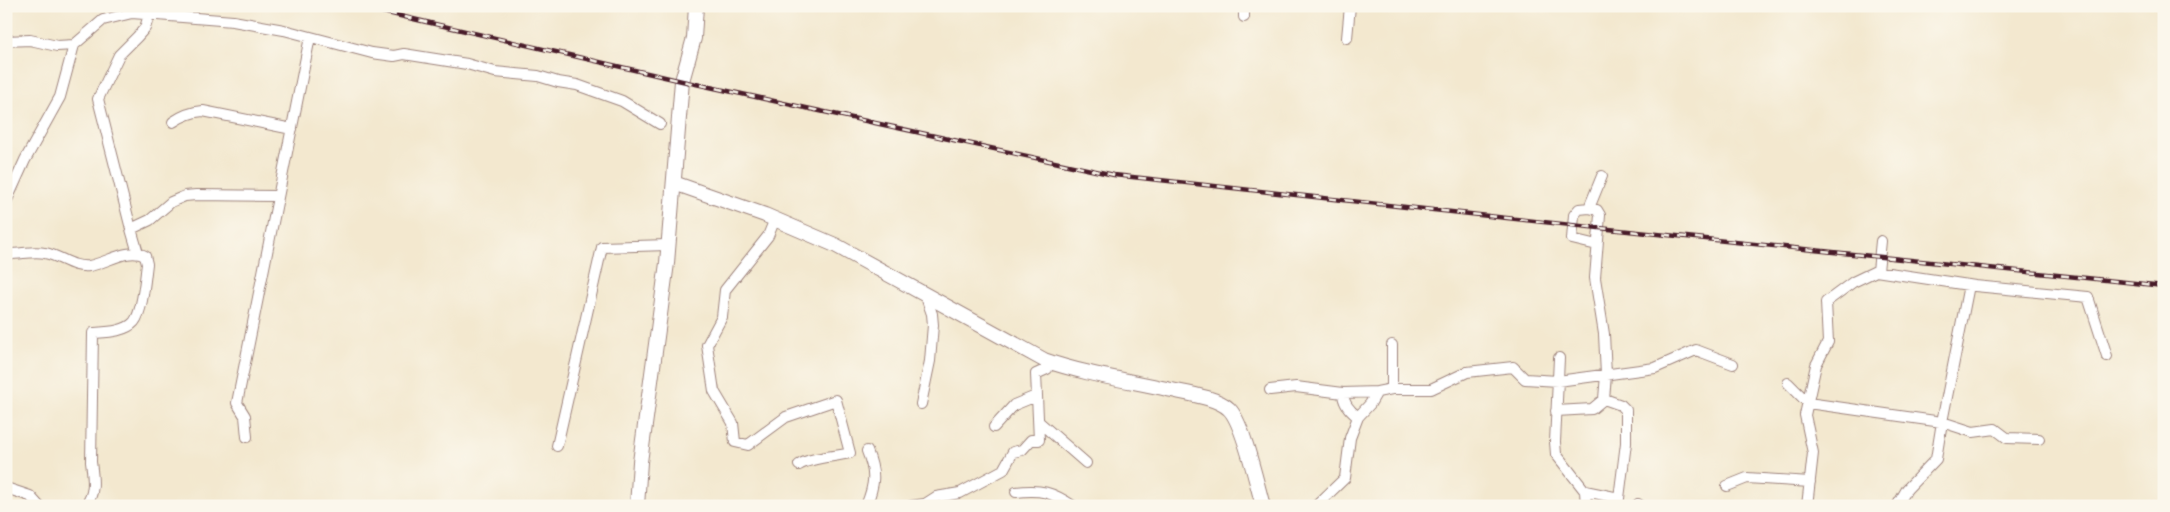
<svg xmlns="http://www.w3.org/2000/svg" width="2170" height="512" viewBox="0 0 2170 512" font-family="Vollkorn,serif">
  <rect width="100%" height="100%" fill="#fbf7ec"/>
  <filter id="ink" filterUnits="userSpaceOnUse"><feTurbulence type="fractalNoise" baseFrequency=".02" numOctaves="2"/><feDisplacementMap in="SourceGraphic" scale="10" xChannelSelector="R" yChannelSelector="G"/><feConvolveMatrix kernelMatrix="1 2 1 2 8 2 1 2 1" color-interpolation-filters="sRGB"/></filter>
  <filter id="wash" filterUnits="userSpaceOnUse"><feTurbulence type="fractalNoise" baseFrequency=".0096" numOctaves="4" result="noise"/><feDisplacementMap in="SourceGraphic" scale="20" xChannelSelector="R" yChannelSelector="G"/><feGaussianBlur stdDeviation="1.12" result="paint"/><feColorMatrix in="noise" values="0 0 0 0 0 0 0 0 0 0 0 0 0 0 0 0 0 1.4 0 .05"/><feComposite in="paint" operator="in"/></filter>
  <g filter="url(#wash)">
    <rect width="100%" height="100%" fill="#f3e8cf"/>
  </g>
  <g filter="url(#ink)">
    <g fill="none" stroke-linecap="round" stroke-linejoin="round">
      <!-- street casing -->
      <g stroke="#9e847d" stroke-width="12">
        <path id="street" d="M1244,17V6
          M1347,38L1350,6
          M6,41L30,40L57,46L74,45
          M173,122C183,115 191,112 203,111L292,129
          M1602,176L1589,208L1597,210L1600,215L1595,278L1604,334L1606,375L1604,399L1621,405L1626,410V443L1618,506
          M6,202L25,160L60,97L74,45L103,20L132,13L233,21L284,30L372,53L394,56L404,54L467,64L495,72L538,76L558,82L577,85L622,101L660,124
          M1589,208L1579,209L1574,215L1572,239L1597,245
          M775,219L768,236L725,290L722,317L707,345L714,391L733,423L735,442L748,445L786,417L836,400L850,453C835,457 811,457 799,465
          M131,229L98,99L119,55L137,37L145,28L149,15
          M138,253L131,229L150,220L171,202L185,196L196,195L278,196
          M6,254C19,255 33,250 45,253C61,256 72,268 89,266C107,263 128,247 145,256L147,264C145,278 143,311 134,322C125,332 106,332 93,333L91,462C93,477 96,494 85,506
          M1878,271L1881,241
          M1559,358L1555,442L1556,454L1585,491L1619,498
          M1788,383L1808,403L1942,422L1969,285
          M1392,389H1431L1467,372L1513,367L1525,379L1558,381L1655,368L1696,350L1733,364
          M1270,390L1296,387L1343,393C1343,404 1350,411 1358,417
          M1343,393L1377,392
          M921,404L930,361L933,325L932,314L925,294
          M1556,411L1592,409L1604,399
          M1039,422L1086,463
          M994,427L1014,405L1036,396
          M247,437L245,416L237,403L310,37
          M557,446L602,247L668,245
          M1727,486L1747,478L1810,482
          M6,488L30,496L39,506
          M1585,491L1586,506
          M1016,492C1041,489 1052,492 1073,506
          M1638,504L1641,506
          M866,506C875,484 876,473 867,451
          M911,506L925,504L936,497L960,493L1003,470L1013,452L1022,450L1031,440H1039L1036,374L1047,369L1044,360
          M1316,506L1345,478L1350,438L1358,417L1370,404L1377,392L1392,389V345
          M1807,506L1813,453L1805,415L1816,365L1828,342L1826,302L1853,282L1876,271L1975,286L2088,297L2107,356
          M1897,506L1907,489L1936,459L1942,422L1973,432L1995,429L2007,438L2039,439"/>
      </g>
      <!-- secondary casing -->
      <g stroke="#9e847d" stroke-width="16">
        <path id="secondary" d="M674,183L765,215L835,245L1044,360C1084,374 1126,380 1167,389C1184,393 1217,397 1229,409C1243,422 1257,485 1263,506
          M637,506L640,462L667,263L682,81L694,38L696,6"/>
      </g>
      <!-- street -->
      <use href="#street" stroke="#fff" stroke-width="10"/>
      <!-- secondary -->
      <use href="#secondary" stroke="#fff" stroke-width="14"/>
      <!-- rail casing -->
      <g stroke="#4a1f2b" stroke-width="4.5">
        <path id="rail" d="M357,6L682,81L1114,175L1599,228L2164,286"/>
      </g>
      <!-- rail -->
      <use href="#rail" stroke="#fbf7ec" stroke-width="2.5" stroke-dasharray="8" stroke-linecap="butt"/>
    </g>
  </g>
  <!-- margin -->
  <rect width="2170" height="512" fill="none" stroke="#fbf7ec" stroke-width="25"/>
</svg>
